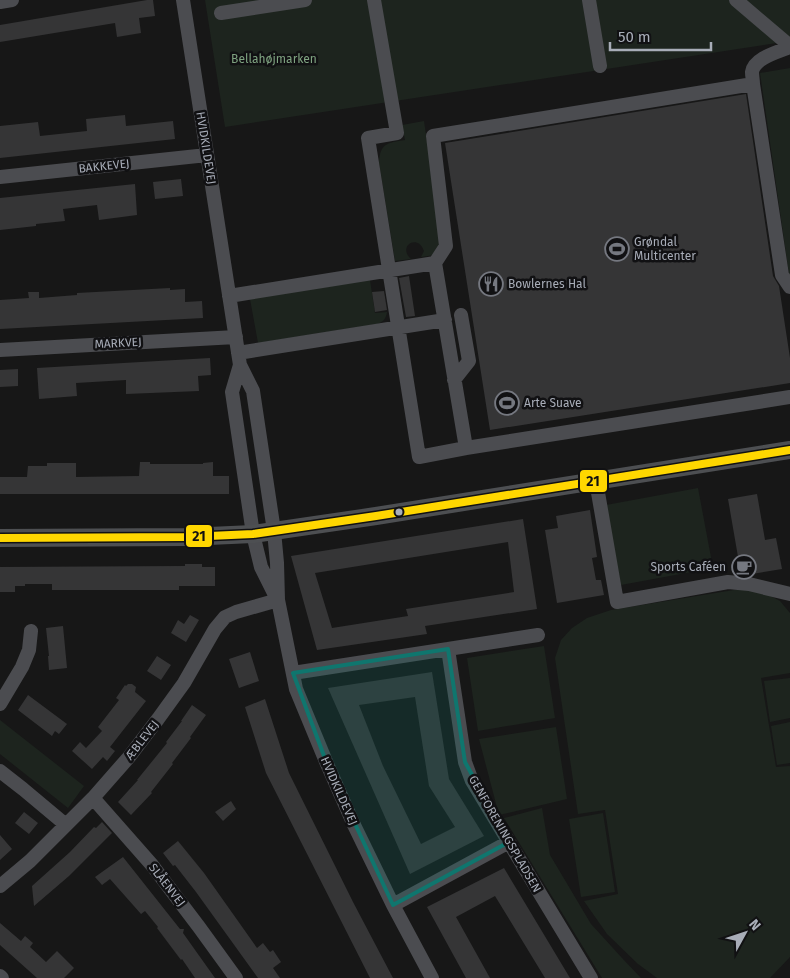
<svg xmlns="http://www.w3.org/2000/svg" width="790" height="978" viewBox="0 0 790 978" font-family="'Fira Sans',sans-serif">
  <rect width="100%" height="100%" fill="#171717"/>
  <!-- green -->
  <path fill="#1d241e" d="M205,0H790V41L225,127Z
    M790,68V281L760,73Z
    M424,121L442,245L435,255L421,257L424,251C418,233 397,246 411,259L395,261L379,163C380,143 387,143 405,140L402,125Z
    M370,280L375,313L387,312C386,319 383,322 377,324L258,343L250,299Z
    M698,488L713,568L621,585L606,505Z
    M740,589L765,593L780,601L790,613V673L761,678L776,767L790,766V957L770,978H657L638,964L607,934L584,901L618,894L605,810L578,814L555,658L561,640L572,628L587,618L611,610Z
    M544,646L555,718L478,731L467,658Z
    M790,678V718L770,722L764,681Z
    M0,720L84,786L68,808L0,754Z
    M790,722V763L777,765L771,726Z
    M556,727L567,799L499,815L479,739Z
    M542,808L550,855L591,924L622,958L641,978H602L504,818Z
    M603,813L615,892L581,897L569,819Z"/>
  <!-- building -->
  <path fill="#353536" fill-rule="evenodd" d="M147,0H153L155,16L139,18L141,33L117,37L115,23L0,42V25Z
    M746,94L773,276L779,286L790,358V383L490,430L445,143Z
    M125,115L126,126L173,121L175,139L0,158V126L38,122L40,136L87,131L86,119Z
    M181,179L183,196L155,199L153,182Z
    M135,184L137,215L99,220L97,205L63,209L65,221L36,224V226L0,230V198Z
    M409,276L415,316L406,317L399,278Z
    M170,288V290L185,289V302L202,301L203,318L0,329V300L29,298L28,292H39V298L77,295V293Z
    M384,291L387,310L375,312L372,292Z
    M210,358L211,375L198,376L199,391L126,394V380L76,383L77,396L39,399L37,368Z
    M18,369V386L0,387V370Z
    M140,462H150V464H203V463L213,462V476H229V494H0V477H27L28,466H47V463H76V477L139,476Z
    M757,494L765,540L776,538L782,569L746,575L741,574L728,499Z
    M590,510L597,557L592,558L596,580H601L604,595L557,603L545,530L558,528L556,516Z
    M523,519L537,609L425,626L427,634L317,650L291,556ZM508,542L514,592L406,609L408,616L332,628L315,573Z
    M185,564H202V567H215V586H179V590H52V584H25V586H15V592H0V567L185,566Z
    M190,615L199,620L186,642L171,633L178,620L184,624Z
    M63,626L67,668L49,670L48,656H49L46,628Z
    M250,652L259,681L239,688L229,659Z
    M157,656L171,665L161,680L147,671Z
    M432,672L449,779L484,836L410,874L328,688ZM415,697L429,786L455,827L421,844L383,766L359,705Z
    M128,684H132L136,687L135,692L146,701L110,747L115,751L107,761L103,757L92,769L72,751L80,742L86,748L102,731L98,727L119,700L116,698L125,685L126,686Z
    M28,695L67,724L59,734L55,731L52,736L18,710Z
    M265,699L289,773L353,902L393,978H370L266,773L245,707Z
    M192,705L206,715L190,737L191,738L172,763L173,764L151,792L152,793L131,815L118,802L138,780H137L167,743L166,742L182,721H181Z
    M231,801L236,809L223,821L215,812Z
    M24,812L38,823L29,834L15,823Z
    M102,822L112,833L69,876L34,906L32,886L70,852L94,827L96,828Z
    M0,835L12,849L0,860Z
    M178,841L204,873L257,948L263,943L270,952L273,950L281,962L273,968L280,978H258L196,892L175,865L173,866L163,853Z
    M123,857L180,929H184L183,933L215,978H195L182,959L181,960L157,928L158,927L145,911L141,914L110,879L102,885L95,877Z
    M504,868L570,978H545L495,896L456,917L490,978H466L427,907Z
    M0,923L21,941L25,936L33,943L30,947L46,962L57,951L74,968L64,978H37L0,945Z"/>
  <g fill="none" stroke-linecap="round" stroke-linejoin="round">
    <!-- minor -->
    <path stroke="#4b4c50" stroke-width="14" d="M183,0L240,365L253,391L274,531L277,563L278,600L296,689L327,764L354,825L393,905L432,978
      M374,0L397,133L368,138L419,457L466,448
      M589,0L600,66
      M736,0L790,46
      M0,2L12,0
      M221,13L305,0
      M753,84C753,80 752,76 752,72C754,58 778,52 790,47
      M0,177L207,155
      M790,287L782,275L753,84L433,136L446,246L435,263L466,448L790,397
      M229,296L435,263
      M0,350L236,337
      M238,353L445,320
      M240,365L232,392L253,534L261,567L276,597
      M454,380L469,361L461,315
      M596,481L617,602L728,582L749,584L790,594
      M448,649L465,762L472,781L591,978
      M293,673L538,635
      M0,704L22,667L29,650L31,631
      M0,771L23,789L66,825
      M93,798L152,865L199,927L236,978
      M0,886L30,861L93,798L129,757L158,719L184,683L215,629L225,617L236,612L278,600
      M393,905L509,842
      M0,976L2,978"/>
    <!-- major -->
    <path stroke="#4d4f52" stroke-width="18" d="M0,538L187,537L253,534L376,516L790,450"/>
    <!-- bus-1 casing -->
    <g stroke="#111113" stroke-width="11">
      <path id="bus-1" d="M0,538L187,537L253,534L376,516L790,450"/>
    </g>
    <!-- bus-1 -->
    <use href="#bus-1" stroke="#ffd700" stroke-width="8"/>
  </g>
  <!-- marked area -->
  <path fill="#0f766e" fill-opacity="0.2" stroke="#0f766e" stroke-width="4" stroke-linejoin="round" d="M448,649L465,762L509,842L393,905L327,764L293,673Z"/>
  <!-- icons -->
  <defs>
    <g id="stadium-ring" transform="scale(1.25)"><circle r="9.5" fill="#111113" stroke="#757880" stroke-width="1.5"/><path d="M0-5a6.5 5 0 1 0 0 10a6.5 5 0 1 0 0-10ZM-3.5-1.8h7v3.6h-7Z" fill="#757880"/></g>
    <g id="restaurant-ring" transform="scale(1.25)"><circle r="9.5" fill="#111113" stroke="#757880" stroke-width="1.5"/><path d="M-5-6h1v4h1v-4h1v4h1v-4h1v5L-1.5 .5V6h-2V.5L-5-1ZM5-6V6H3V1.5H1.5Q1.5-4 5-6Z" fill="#757880"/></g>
    <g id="cafe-ring" transform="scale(1.25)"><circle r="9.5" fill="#111113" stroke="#757880" stroke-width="1.5"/><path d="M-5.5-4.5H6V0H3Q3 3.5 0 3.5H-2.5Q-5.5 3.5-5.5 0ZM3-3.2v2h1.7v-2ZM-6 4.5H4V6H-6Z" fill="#757880"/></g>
  </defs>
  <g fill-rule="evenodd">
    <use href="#stadium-ring" x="617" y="249"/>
    <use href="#restaurant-ring" x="491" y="284"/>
    <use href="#stadium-ring" x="507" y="403"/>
    <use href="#cafe-ring" x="744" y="567"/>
  </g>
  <!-- markers -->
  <circle fill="#a8adb8" stroke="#111113" stroke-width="2" cx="399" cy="512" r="4.5"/>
  <g text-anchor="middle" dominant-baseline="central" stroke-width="5" stroke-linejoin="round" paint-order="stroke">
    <!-- park labels -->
    <g font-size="12" fill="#7fa381" stroke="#111113">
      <text x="274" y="59">Bellahøjmarken</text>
    </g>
    <!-- street labels -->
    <g font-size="12" fill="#a8adb8" stroke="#111113">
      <text transform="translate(206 148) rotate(81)">HVIDKILDEVEJ</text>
      <text transform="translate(104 166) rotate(-6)">BAKKEVEJ</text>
      <text transform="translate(118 343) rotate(-3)">MARKVEJ</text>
      <text transform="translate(142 740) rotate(-52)">ÆBLEVEJ</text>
      <text transform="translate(339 791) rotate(66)">HVIDKILDEVEJ</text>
      <text transform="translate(505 834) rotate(60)">GENFORENINGSPLADSEN</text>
      <text transform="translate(167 885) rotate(52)">SLÅENVEJ</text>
    </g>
    <!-- poi labels -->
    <g font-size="12" fill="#a8adb8" stroke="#111113" text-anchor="start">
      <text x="634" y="242">Grøndal<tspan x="634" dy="14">Multicenter</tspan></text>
      <text x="508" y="284">Bowlernes Hal</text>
      <text x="524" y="403">Arte Suave</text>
      <text x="726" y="567" text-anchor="end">Sports Caféen</text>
    </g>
  </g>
  <g stroke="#111113" stroke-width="2">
    <rect x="579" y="469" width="29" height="24" rx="5" fill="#ffd700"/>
    <rect x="185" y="524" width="28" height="24" rx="5" fill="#ffd700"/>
  </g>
  <g font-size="14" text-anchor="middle" font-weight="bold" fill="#111">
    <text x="593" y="486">21</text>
    <text x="199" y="541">21</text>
  </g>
  <!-- north arrow -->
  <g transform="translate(745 933) rotate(50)" stroke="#111113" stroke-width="4" paint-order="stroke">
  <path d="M0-4L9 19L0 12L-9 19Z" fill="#a8adb8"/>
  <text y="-8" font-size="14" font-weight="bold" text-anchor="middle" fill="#a8adb8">N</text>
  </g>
  <!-- scale -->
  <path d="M610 42v8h101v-8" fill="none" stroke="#a8adb8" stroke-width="2.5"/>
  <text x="618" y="42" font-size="15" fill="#a8adb8" stroke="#111113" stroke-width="4" paint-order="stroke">50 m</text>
</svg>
